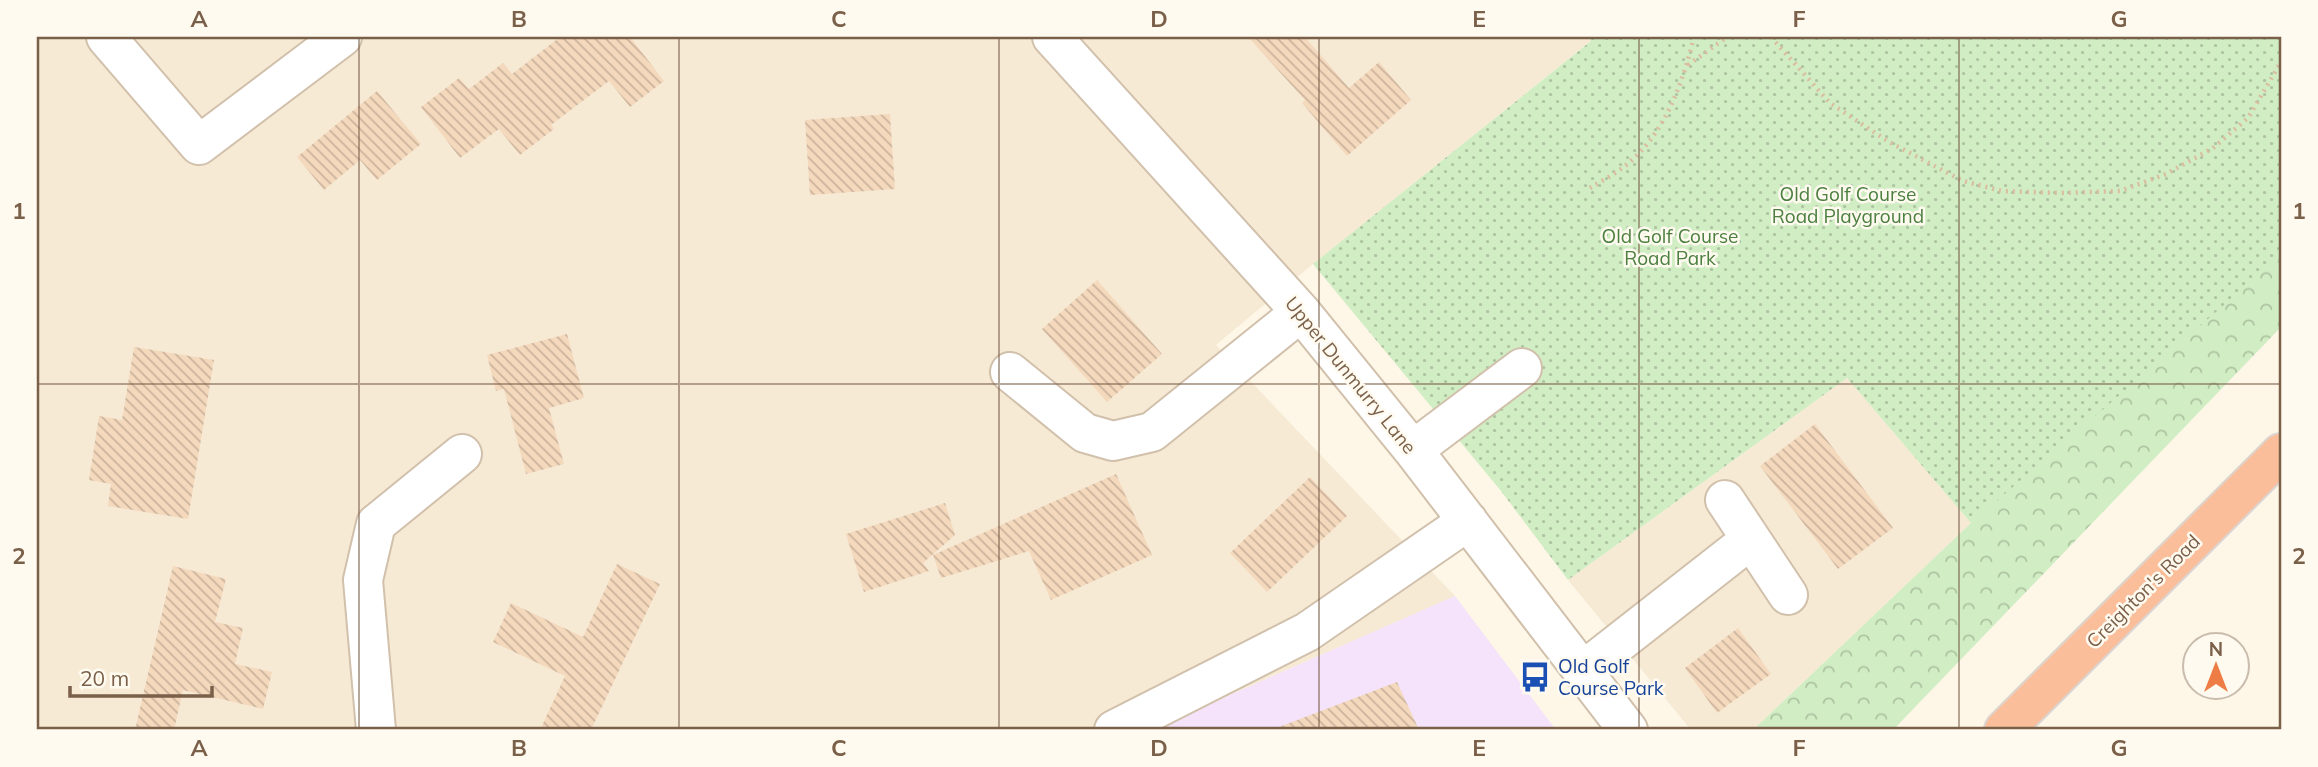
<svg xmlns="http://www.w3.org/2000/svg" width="2318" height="767" viewBox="0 0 2318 767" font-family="Mulish,sans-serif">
  <defs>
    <pattern id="forest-crowns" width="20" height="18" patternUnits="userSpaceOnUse" patternTransform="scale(1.75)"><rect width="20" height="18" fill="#d0edc4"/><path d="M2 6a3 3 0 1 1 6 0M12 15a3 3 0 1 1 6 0" fill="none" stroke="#aec3a1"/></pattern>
    <pattern id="park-dots" width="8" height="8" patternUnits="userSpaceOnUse" patternTransform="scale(1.75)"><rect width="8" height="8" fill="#d0edc4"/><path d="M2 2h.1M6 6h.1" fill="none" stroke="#aec3a1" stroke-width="1.8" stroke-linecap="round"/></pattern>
    <pattern id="building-back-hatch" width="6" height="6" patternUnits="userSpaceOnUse" patternTransform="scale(1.75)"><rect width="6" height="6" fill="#f5d9bd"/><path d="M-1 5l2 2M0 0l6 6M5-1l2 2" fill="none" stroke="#cbb39c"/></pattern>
  </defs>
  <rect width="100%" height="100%" fill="#fef7e7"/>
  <!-- residential -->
  <path fill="#f6ead5" d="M37,37H1589L1592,40L1313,264L1216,345L1455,596L1150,730H37Z
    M1847,378L1971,523L1753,730H1691L1568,580Z"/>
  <!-- education -->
  <path fill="#f4e3fa" d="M1455,596L1556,730H1150Z"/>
  <!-- forest -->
  <path fill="url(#forest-crowns)" d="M2281,212V327L1893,730H1753L1971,523Z"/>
  <!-- park -->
  <path fill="url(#park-dots)" d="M1589,37H2281V256L1971,523L1847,378L1568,580L1501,491L1313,264L1591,41Z"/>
  <!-- building -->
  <path fill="url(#building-back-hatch)" d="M560,37H630L664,81L630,107L609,81L551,125L554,129L520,155L499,129L460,158L421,107L459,78L469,89L503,63L512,74Z
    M1248,37H1305L1349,88L1379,62L1411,100L1347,156L1302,103L1305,100Z
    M377,91L421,144L377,180L360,160L324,190L297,157Z
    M890,114L895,189L810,195L805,120Z
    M1097,280L1162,354L1107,402L1042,329Z
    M567,334L584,398L549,408L564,464L526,474L504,389L496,391L487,355Z
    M134,347L214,360L188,519L108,506L111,484L89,480L99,416L122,420Z
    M1815,424L1893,528L1838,569L1760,466Z
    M1116,474L1152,555L1051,600L1029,551L941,578L933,555Z
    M1310,477L1347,516L1267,592L1230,553Z
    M945,503L955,535L923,563L929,571L864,592L846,534Z
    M617,564L660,584L591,730H540L565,676L493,642L511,603L583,637Z
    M173,566L226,579L215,622L243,628L235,664L272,672L263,709L183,690L174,730H135Z
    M1738,628L1771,674L1717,713L1685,668Z
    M1397,682L1419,730H1280L1279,727Z"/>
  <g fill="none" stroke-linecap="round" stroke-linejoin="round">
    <!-- minor casing -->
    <g stroke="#d1c0ab" stroke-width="42">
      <path id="minor" d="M106,37L199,145L342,37
        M1052,37L1301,312L1413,450L1628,730
        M1010,372L1085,433L1113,441L1152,432L1301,312
        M1413,450L1522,368
        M1725,500L1788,595
        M1584,670L1750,540
        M376,730L363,580L376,524L462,454
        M1114,730L1307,632L1468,521"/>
    </g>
    <!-- highway casing -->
    <g stroke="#dcd5d0" stroke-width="42">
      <path id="highway" d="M2004,730L2281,453"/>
    </g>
    <!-- path -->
    <path stroke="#dabc9f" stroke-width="4.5" stroke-dasharray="2 5" stroke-linecap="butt" d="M1771,37L1830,103L1889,142L1963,181L2002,191L2060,193L2120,191L2166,174L2213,148L2248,118L2281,62
      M1688,65L1727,37
      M1590,188C1603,180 1619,172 1631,161C1666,130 1683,82 1694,37"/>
    <!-- minor -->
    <use href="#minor" stroke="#fff" stroke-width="38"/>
    <!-- highway -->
    <use href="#highway" stroke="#fbbe9b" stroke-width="38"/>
  </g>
  <!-- grid -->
  <path fill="none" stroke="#7a5f49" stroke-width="2" stroke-opacity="0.55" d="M359,37V730M679,37V730M999,37V730M1319,37V730M1639,37V730M1959,37V730M37,384H2281"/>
  <!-- icons -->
  <defs>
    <g id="bus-bare" transform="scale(2.415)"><path d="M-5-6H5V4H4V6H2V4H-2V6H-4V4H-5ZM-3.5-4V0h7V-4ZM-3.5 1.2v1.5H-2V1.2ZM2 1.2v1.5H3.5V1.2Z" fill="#1a4fb4" stroke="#fffaef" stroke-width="2.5" paint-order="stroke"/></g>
  </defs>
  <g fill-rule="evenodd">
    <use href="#bus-bare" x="1535" y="677"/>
  </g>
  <g text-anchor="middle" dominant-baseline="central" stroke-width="5" stroke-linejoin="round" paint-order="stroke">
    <!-- park labels -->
    <g font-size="19" fill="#4c8040" stroke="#fffaef">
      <text x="1848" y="194">Old Golf Course<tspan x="1848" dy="22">Road Playground</tspan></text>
      <text x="1670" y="236">Old Golf Course<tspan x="1670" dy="22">Road Park</tspan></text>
    </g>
    <!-- street labels -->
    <g font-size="19" fill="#7a5f49" stroke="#fffaef">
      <text transform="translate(1351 375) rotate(51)">Upper Dunmurry Lane</text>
      <text transform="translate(2143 591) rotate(-45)">Creighton's Road</text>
    </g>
    <!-- transit labels -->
    <g font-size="19" fill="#164399" stroke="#fffaef" text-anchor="start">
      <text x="1558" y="666">Old Golf<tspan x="1558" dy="22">Course Park</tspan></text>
    </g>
  </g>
  <!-- border -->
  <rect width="2318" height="767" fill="none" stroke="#fffaef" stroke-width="77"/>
  <!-- north arrow -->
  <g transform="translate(2216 666)"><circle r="33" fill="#fffaef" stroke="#cabcad" stroke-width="2"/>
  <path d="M0-5L12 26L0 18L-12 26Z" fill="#ee7c45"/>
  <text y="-10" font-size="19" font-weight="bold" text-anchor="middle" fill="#7a5f49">N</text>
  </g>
  <!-- scale -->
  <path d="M70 686v10h142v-10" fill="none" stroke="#7a5f49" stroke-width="3.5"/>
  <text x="80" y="686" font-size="21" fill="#7a5f49" stroke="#fffaef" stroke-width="5" paint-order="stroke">20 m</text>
  <rect x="38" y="38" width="2242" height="690" fill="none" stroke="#7a5f49" stroke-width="2.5"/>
  <g font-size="23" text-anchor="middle" font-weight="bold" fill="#7a5f49">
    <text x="199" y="27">A</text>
    <text x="519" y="27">B</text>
    <text x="839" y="27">C</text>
    <text x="1159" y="27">D</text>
    <text x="1479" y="27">E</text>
    <text x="1799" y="27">F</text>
    <text x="2119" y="27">G</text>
    <text x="19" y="219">1</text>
    <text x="2299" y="219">1</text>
    <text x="19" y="564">2</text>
    <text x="2299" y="564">2</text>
    <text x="199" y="756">A</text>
    <text x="519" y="756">B</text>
    <text x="839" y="756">C</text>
    <text x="1159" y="756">D</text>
    <text x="1479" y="756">E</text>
    <text x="1799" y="756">F</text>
    <text x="2119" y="756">G</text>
  </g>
</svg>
